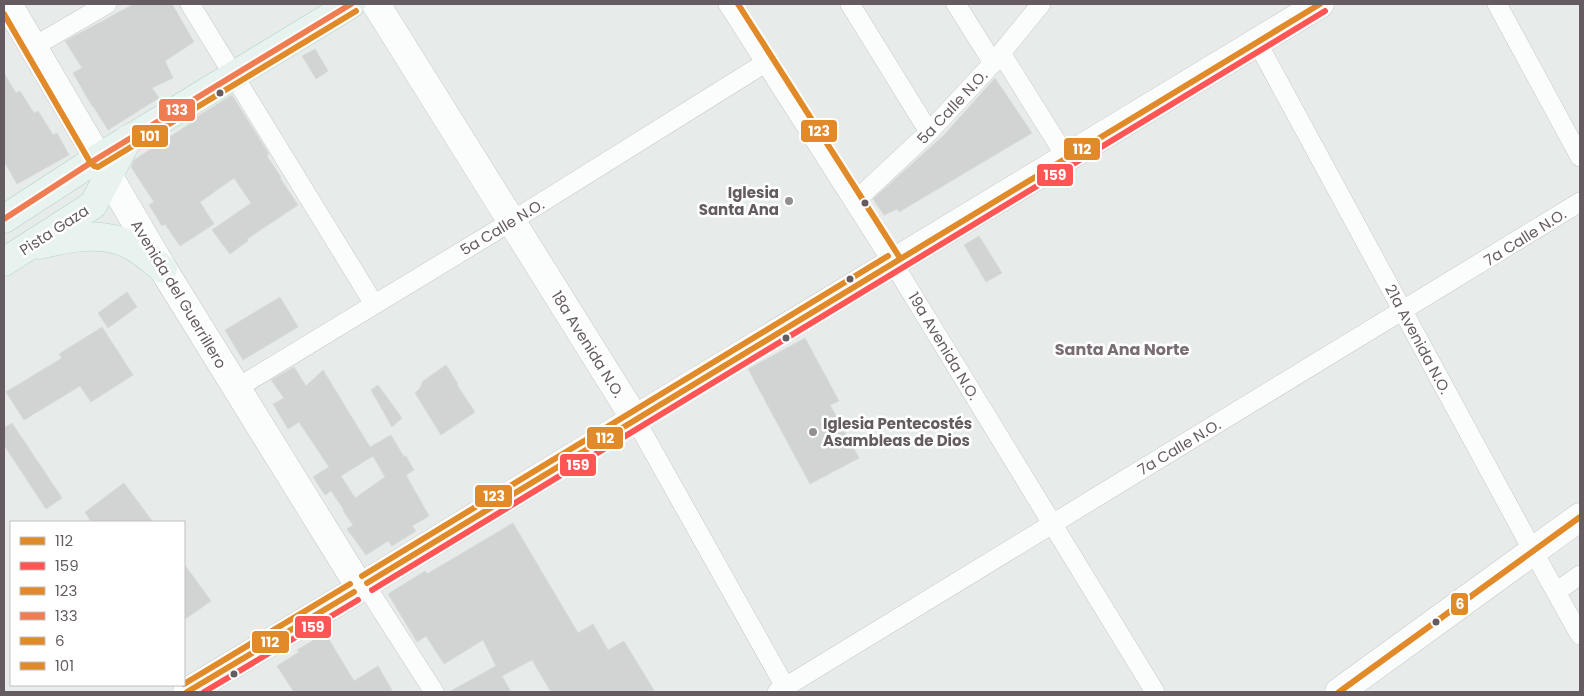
<svg xmlns="http://www.w3.org/2000/svg" width="1584" height="696" viewBox="0 0 1584 696" font-family="Poppins,sans-serif">
  <rect width="100%" height="100%" fill="#e7ecea"/>
  <!-- building -->
  <path fill="#d1d4d2" stroke="#d6dcd9" fill-rule="evenodd" d="M134,4H172L194,42L165,61L173,78L152,88L159,98L108,130L93,106H92L73,73L82,68L65,41Z
    M315,49L328,71L316,79L302,56Z
    M4,73L16,93L20,91L34,113L38,111L53,135L57,133L69,155L17,184L4,161Z
    M995,78L1032,133L899,212L897,209L884,215L873,199L944,135Z
    M232,95L269,154L267,156L281,177L280,178L298,205L247,239L248,241L230,254L212,230L251,203L234,178L200,202L214,224L180,246L165,224L162,226L149,205L154,202L131,167L134,160L191,123L190,121Z
    M979,236L1002,273L986,282L964,245Z
    M127,292L137,307L108,328L98,313Z
    M280,297L298,327L243,360L225,330Z
    M102,327L133,375L91,402L80,386L24,420L6,392L62,358L59,354Z
    M805,338L839,401L830,405L859,458L810,484L748,369Z
    M446,365L458,384L457,385L475,412L441,435L415,393L420,388L423,381Z
    M294,367L306,386L323,370L370,447L391,435L404,457L406,456L414,470L406,475L429,516L412,526L416,531L392,546L388,541L366,555L347,529L353,525L343,511L344,510L331,491L325,495L313,477L329,467L299,422L288,429L273,404L284,398L271,380ZM373,456L385,477L355,498L341,476Z
    M378,385L402,418L392,427L371,390Z
    M12,423L62,498L46,509L4,445V428Z
    M124,483L153,522H91L85,512Z
    M513,523L578,633L593,624L608,650L624,641L655,692H551L532,660L502,676L511,692H449L496,666L483,640L444,664L426,636L417,642L388,594L425,571L427,574Z
    M184,564L211,601L184,620Z
    M325,633L354,681L378,666L393,692H294L277,666L299,652L297,650Z"/>
  <g fill="none" stroke-linecap="round" stroke-linejoin="round">
    <!-- street casing -->
    <g stroke="#c7c8c8" stroke-width="20">
      <path id="street" d="M190,4L374,304
        M728,4L898,271L1155,692
        M850,4L929,132
        M956,4L993,63
        M1497,4L1580,157
        M1257,42L1533,551L1580,635
        M33,47L107,4
        M1001,53L1066,157
        M854,202L929,132L993,63L1041,4
        M237,388L512,221L765,63
        M635,419L788,692
        M368,589L434,692
        M1556,592L1580,575
        M777,692L1580,202"/>
    </g>
    <!-- secondary casing -->
    <g stroke="#c8c9c9" stroke-width="29">
      <path id="secondary" d="M8,4L163,269L356,581
        M376,4L635,419
        M367,583L635,419L1320,4
        M187,692L354,592
        M1339,692L1580,517"/>
    </g>
    <!-- primary casing -->
    <g stroke="#b4d4c7" stroke-width="29">
      <path id="primary" d="M4,219L98,158L351,4
        M40,245C67,238 102,231 128,244C141,250 152,260 163,269
        M4,262L93,205L128,139"/>
    </g>
    <!-- street -->
    <use href="#street" stroke="#fbfcfc" stroke-width="19"/>
    <!-- secondary -->
    <use href="#secondary" stroke="#fbfcfc" stroke-width="28"/>
    <!-- primary -->
    <use href="#primary" stroke="#e8f3ef" stroke-width="28"/>
    <!-- bus-1 casing -->
    <g stroke="#fff" stroke-width="10">
      <path id="bus-1" d="M367,583L1320,4
        M187,692L354,592"/>
    </g>
    <!-- bus-2 casing -->
    <g stroke="#fff" stroke-width="10">
      <path id="bus-2" d="M372,590L1325,11
        M204,692L358,600"/>
    </g>
    <!-- bus-3 casing -->
    <g stroke="#fff" stroke-width="10">
      <path id="bus-3" d="M738,4L900,258
        M362,576L888,256
        M184,684L350,584"/>
    </g>
    <!-- bus-4 casing -->
    <g stroke="#fff" stroke-width="10">
      <path id="bus-4" d="M4,219L98,158L351,4"/>
    </g>
    <!-- bus-5 casing -->
    <g stroke="#fff" stroke-width="10">
      <path id="bus-5" d="M1339,692L1580,517"/>
    </g>
    <!-- bus-6 casing -->
    <g stroke="#fff" stroke-width="10">
      <path id="bus-6" d="M4,14L90,162L94,166L98,167L356,11"/>
    </g>
    <!-- bus-1 -->
    <use href="#bus-1" stroke="#e18a29" stroke-width="6"/>
    <!-- bus-2 -->
    <use href="#bus-2" stroke="#f55" stroke-width="6"/>
    <!-- bus-3 -->
    <use href="#bus-3" stroke="#e18a29" stroke-width="6"/>
    <!-- bus-4 -->
    <use href="#bus-4" stroke="#f07c52" stroke-width="6"/>
    <!-- bus-5 -->
    <use href="#bus-5" stroke="#e18a29" stroke-width="6"/>
    <!-- bus-6 -->
    <use href="#bus-6" stroke="#e18a29" stroke-width="6"/>
  </g>
  <!-- markers -->
  <g fill="#655c61" stroke="#fff" stroke-width="2">
    <circle cx="220" cy="93" r="4.5"/>
    <circle cx="865" cy="203" r="4.5"/>
    <circle cx="850" cy="279" r="4.5"/>
    <circle cx="786" cy="338" r="4.5"/>
    <circle cx="1436" cy="622" r="4.5"/>
    <circle cx="234" cy="674" r="4.5"/>
  </g>
  <g fill="#928e91" stroke="#fff" stroke-width="2">
    <circle cx="789" cy="201" r="5"/>
    <circle cx="813" cy="432" r="5"/>
  </g>
  <g text-anchor="middle" dominant-baseline="central" stroke-width="5" stroke-linejoin="round" paint-order="stroke">
    <!-- street labels -->
    <g font-size="15" fill="#655c61" stroke="#fff">
      <text transform="translate(952 107) rotate(-47)">5a Calle N.O.</text>
      <text transform="translate(502 227) rotate(-31)">5a Calle N.O.</text>
      <text transform="translate(54 230) rotate(-33)">Pista Gaza</text>
      <text transform="translate(1525 237) rotate(-32)">7a Calle N.O.</text>
      <text transform="translate(179 294) rotate(59)">Avenida del Guerrillero</text>
      <text transform="translate(1418 339) rotate(62)">21a Avenida N.O.</text>
      <text transform="translate(588 344) rotate(58)">18a Avenida N.O.</text>
      <text transform="translate(944 346) rotate(59)">19a Avenida N.O.</text>
      <text transform="translate(1179 447) rotate(-31)">7a Calle N.O.</text>
    </g>
    <!-- poi labels -->
    <g font-size="15" font-weight="bold" fill="#655c61" stroke="#fff" text-anchor="end">
      <text x="779" y="192">Iglesia<tspan x="779" dy="17">Santa Ana</tspan></text>
      <text x="823" y="423" text-anchor="start">Iglesia Pentecostés<tspan x="823" dy="17">Asambleas de Dios</tspan></text>
    </g>
    <!-- neighbourhood labels -->
    <g font-size="16" font-weight="bold" fill="#776d73" stroke="#fff">
      <text x="1122" y="349">Santa Ana Norte</text>
    </g>
  </g>
  <g stroke="#fff" stroke-width="2">
    <rect x="158" y="98" width="38" height="24" rx="5" fill="#f07c52"/>
    <rect x="800" y="119" width="38" height="24" rx="5" fill="#e18a29"/>
    <rect x="131" y="124" width="38" height="24" rx="5" fill="#e18a29"/>
    <rect x="1063" y="137" width="38" height="24" rx="5" fill="#e18a29"/>
    <rect x="1036" y="163" width="38" height="24" rx="5" fill="#f55"/>
    <rect x="586" y="426" width="38" height="24" rx="5" fill="#e18a29"/>
    <rect x="559" y="453" width="38" height="24" rx="5" fill="#f55"/>
    <rect x="474" y="484" width="39" height="24" rx="5" fill="#e18a29"/>
    <rect x="1450" y="592" width="19" height="24" rx="5" fill="#e18a29"/>
    <rect x="294" y="615" width="38" height="24" rx="5" fill="#f55"/>
    <rect x="251" y="630" width="39" height="24" rx="5" fill="#e18a29"/>
  </g>
  <g font-size="14" text-anchor="middle" font-weight="bold" fill="#fff">
    <text x="177" y="115">133</text>
    <text x="819" y="136">123</text>
    <text x="150" y="141">101</text>
    <text x="1082" y="154">112</text>
    <text x="1055" y="180">159</text>
    <text x="605" y="443">112</text>
    <text x="578" y="470">159</text>
    <text x="494" y="501">123</text>
    <text x="1460" y="609">6</text>
    <text x="313" y="632">159</text>
    <text x="270" y="647">112</text>
  </g>
  <!-- border -->
  <rect width="1584" height="696" fill="none" stroke="#655c61" stroke-width="10"/>
  <!-- legend -->
  <rect x="10" y="521" width="175" height="165" fill="#ffffff" stroke="#c1bec0"/>
  <rect x="20" y="537" width="25" height="8" fill="#e18a29" stroke="#c1bec0"/>
  <text x="55" y="546" font-size="15" fill="#655c61">112</text>
  <rect x="20" y="562" width="25" height="8" fill="#ff5555" stroke="#c1bec0"/>
  <text x="55" y="571" font-size="15" fill="#655c61">159</text>
  <rect x="20" y="587" width="25" height="8" fill="#e18a29" stroke="#c1bec0"/>
  <text x="55" y="596" font-size="15" fill="#655c61">123</text>
  <rect x="20" y="612" width="25" height="8" fill="#f07c52" stroke="#c1bec0"/>
  <text x="55" y="621" font-size="15" fill="#655c61">133</text>
  <rect x="20" y="637" width="25" height="8" fill="#e18a29" stroke="#c1bec0"/>
  <text x="55" y="646" font-size="15" fill="#655c61">6</text>
  <rect x="20" y="662" width="25" height="8" fill="#e18a29" stroke="#c1bec0"/>
  <text x="55" y="671" font-size="15" fill="#655c61">101</text>
</svg>
